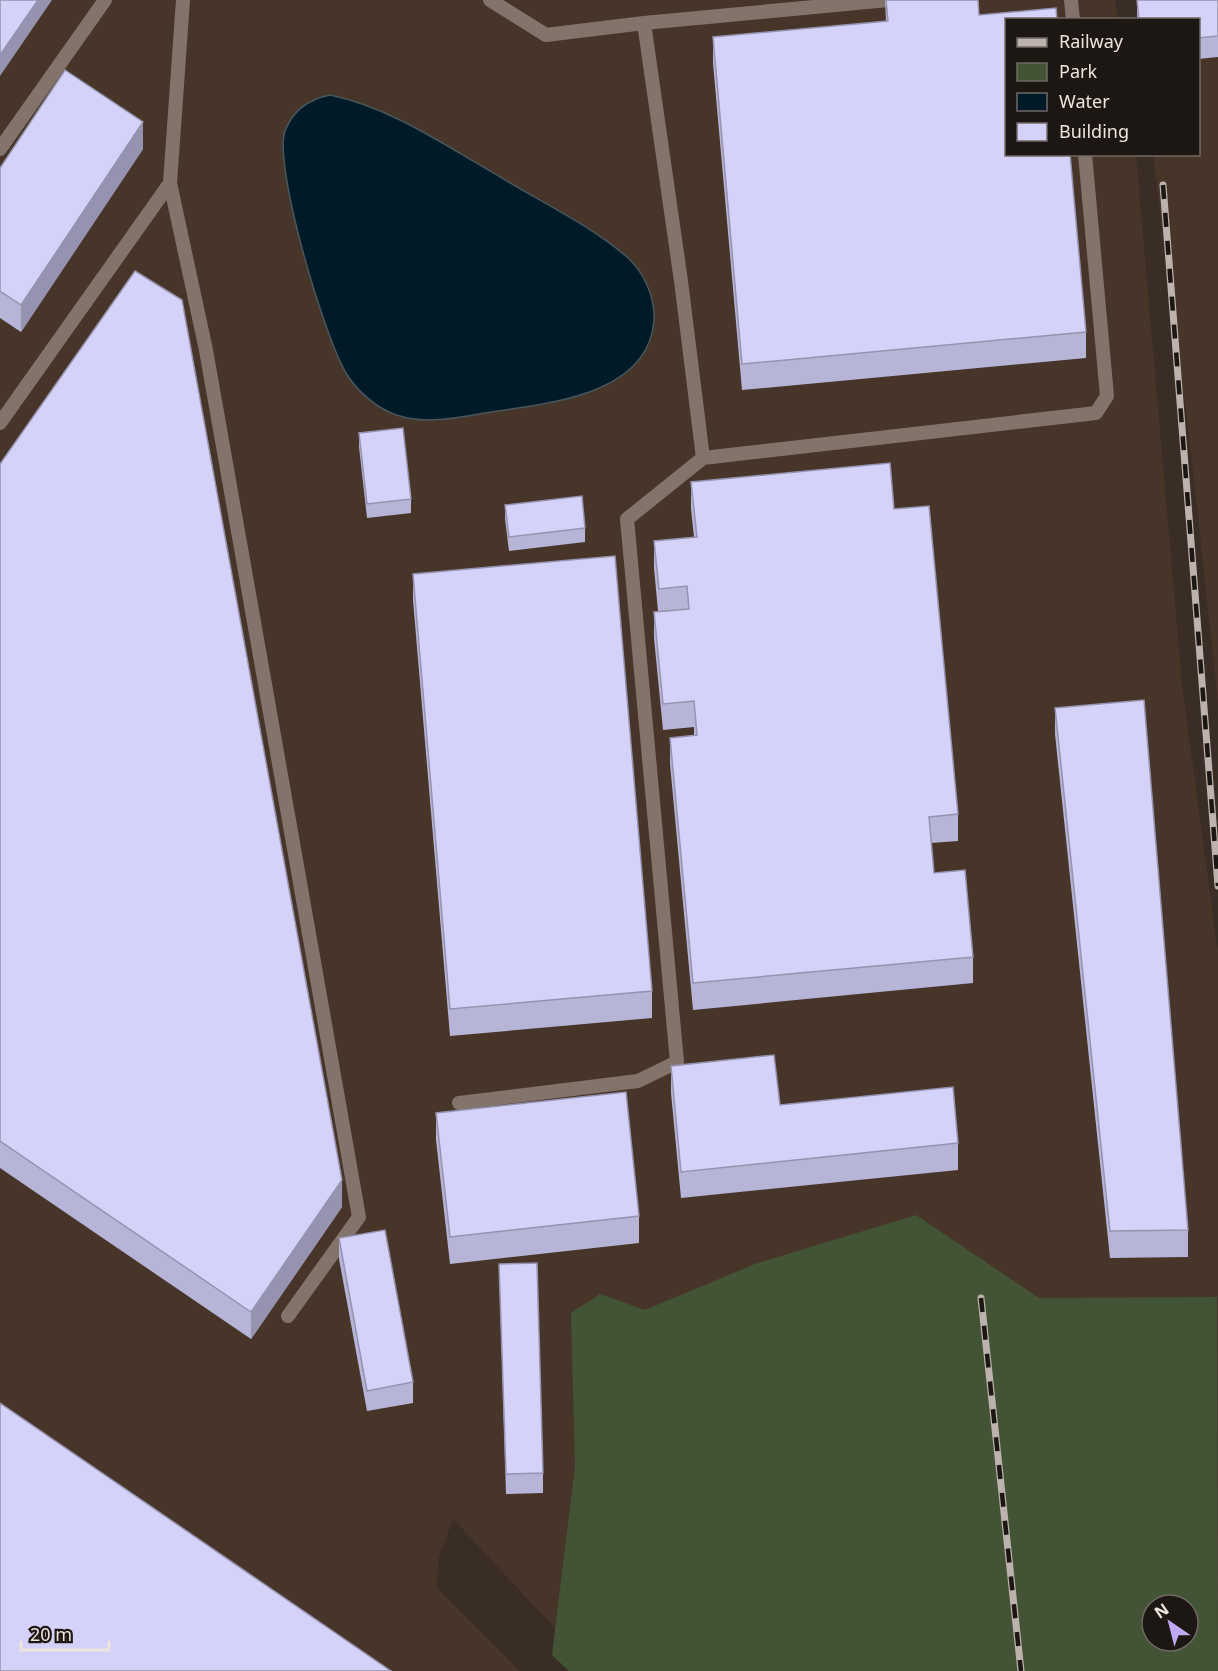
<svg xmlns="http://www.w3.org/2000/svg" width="1218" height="1671" viewBox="0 0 1218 1671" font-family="'Noto Sans',sans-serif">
  <rect width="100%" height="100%" fill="#3a2d25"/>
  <!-- built -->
  <path fill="#483529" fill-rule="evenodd" d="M0,0H1115L1118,19L1006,20V154L1136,155L1182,684L1218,953V1671H595L453,1519L439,1557L436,1587L520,1671H0ZM1152,1605H1188V1641H1152Z
    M1218,6V702L1190,444L1153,155L1198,154V20Z"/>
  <!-- green -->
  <path fill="#435436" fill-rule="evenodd" d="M916,1215L1039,1298L1217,1297L1218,1671H569L552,1655L575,1466L571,1313L600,1294L645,1310L755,1264ZM1152,1605H1188V1641H1152Z"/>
  <!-- water -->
  <path fill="#001b27" stroke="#47575e" stroke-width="1.5" d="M330,95C393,108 447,147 502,178C543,203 590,225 627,257C644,272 655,297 654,320C649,395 549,403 492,412C457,417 418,428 385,410C370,402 355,388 346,373C325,338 273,167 285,131C293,110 310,99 330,95Z"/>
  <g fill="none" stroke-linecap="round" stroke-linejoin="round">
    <!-- service -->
    <path stroke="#83746b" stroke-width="14" d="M490,0L546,35L644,23L888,0
      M1071,0L1073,20
      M0,149L105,0
      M170,183L206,350L359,1217L288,1316
      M0,423L170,183L183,0
      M703,458L1096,413L1107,396L1085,154
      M459,1103L638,1081L677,1062L627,519L703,458L681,281L644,23"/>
    <!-- rail casing -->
    <g stroke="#bdb2ad" stroke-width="7">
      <path id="rail" d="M1163,185L1218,886
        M981,1298L1021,1671"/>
    </g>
    <!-- rail -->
    <use href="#rail" stroke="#1d1713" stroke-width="4.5" stroke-dasharray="14" stroke-linecap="butt"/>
  </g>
  <!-- wall -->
  <path fill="#b7b5d7" d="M885,0H978L979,15L1086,332V358L742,390L713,63V37L886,21Z
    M1137,0H1218V57L1198,59V20H1137Z
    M143,149L21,332L0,318V168Z
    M359,433L411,499V513L367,518L359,447Z
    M0,464L342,1207L251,1339L0,1168Z
    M691,482L894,509L958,814V841L931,843L934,873L973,957V983L693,1010L670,764V738L694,736V727L663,730L654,638V612L658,611L654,568V541L694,537L691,509Z
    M505,505L585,528V542L509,551L505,519Z
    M413,574L652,991V1018L450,1036L413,600Z
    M1055,708L1188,1230V1257L1110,1258L1055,734Z
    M671,1066L780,1105L958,1143V1170L681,1198L671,1093Z
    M436,1113L639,1216V1243L450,1264L436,1140Z
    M339,1238L413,1382V1403L367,1411L339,1259Z
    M499,1264L543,1473V1493L506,1494Z"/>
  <!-- shaded-wall -->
  <path fill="#9593af" d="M38,0H52L0,76V55Z
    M143,122V149L21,332V305Z
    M342,1180V1207L251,1339V1312Z"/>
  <!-- building -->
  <path fill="#d5d2fa" stroke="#9593af" stroke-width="1.5" d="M0,0H38L0,55Z
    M886,0H978L979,15L1056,8L1057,20H1006V154H1070L1086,332L742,364L713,37L888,21Z
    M1137,0H1218V36L1198,38V20H1139Z
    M65,70L143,122L21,305L0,291V168Z
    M135,271L182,300L342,1180L251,1312L0,1141V464Z
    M403,428L411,499L367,504L359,433Z
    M890,463L894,509L929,506L958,814L929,817L934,873L965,870L973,957L693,983L670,738L697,735L694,701L663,704L654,612L689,609L687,586L659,589L654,541L697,537L691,482Z
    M582,496L585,528L509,537L505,505Z
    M615,556L652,991L450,1009L413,574Z
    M1144,700L1188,1230L1110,1231L1055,708Z
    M774,1055L780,1105L953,1087L958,1143L681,1172L671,1066Z
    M626,1092L639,1216L450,1237L436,1113Z
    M385,1230L413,1382L367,1391L339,1238Z
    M537,1263L543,1473L506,1474L499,1264Z
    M0,1403L391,1671H0Z"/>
  <!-- legend -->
  <rect x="1005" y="18" width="195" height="138" fill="#1d1713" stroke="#706965" stroke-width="1.5"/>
  <rect x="1017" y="38" width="30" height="9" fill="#bdb2ad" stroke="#706965" stroke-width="1.5"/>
  <text x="1059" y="48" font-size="18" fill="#ede4df">Railway</text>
  <rect x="1017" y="63" width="30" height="18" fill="#435436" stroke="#706965" stroke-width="1.5"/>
  <text x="1059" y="78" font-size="18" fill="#ede4df">Park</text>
  <rect x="1017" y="93" width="30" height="18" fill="#001b27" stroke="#706965" stroke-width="1.5"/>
  <text x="1059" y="108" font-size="18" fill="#ede4df">Water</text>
  <rect x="1017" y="123" width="30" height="18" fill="#d5d2fa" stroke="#706965" stroke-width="1.5"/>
  <text x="1059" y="138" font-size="18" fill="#ede4df">Building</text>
  <!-- north arrow -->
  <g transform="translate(1170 1623) rotate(325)"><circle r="28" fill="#1d1713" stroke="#706965" stroke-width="1.5"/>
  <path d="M0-4.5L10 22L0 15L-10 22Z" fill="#c1a8f3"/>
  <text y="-9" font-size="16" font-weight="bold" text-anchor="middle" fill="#ede4df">N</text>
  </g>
  <!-- scale -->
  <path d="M21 1641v9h88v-9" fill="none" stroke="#ede4df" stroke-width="3"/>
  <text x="30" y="1641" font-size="18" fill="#ede4df" stroke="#1d1713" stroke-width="4.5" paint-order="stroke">20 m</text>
</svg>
